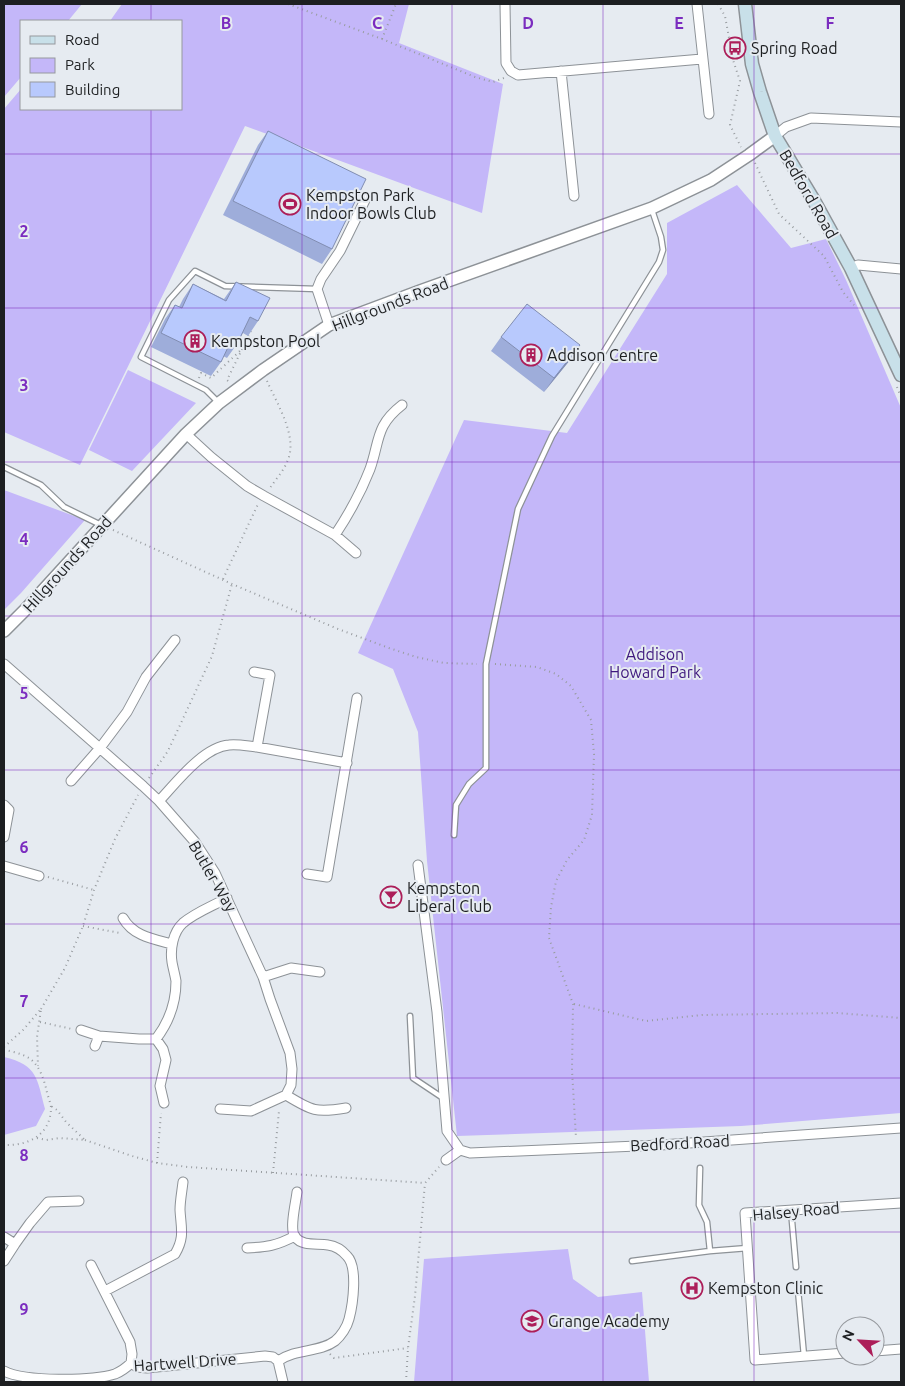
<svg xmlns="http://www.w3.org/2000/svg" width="905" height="1386" viewBox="0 0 905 1386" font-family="Ubuntu,sans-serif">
  <rect width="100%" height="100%" fill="#e6ebf1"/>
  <!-- green -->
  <path fill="#c4b7f9" d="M4,4H82L68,21H21V77L4,97Z
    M122,4H409L399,43L503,84L482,213L245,126L80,465L4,432V109L21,89V109H181V21H110Z
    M737,185L791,248L826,239L846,280L901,408V1113L741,1126L457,1136L427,861L418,732L393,669L358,653L464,420L567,433L667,274V223Z
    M128,370L196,403L132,471L89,450Z
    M4,490L85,520L21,593L4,610Z
    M4,1057C38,1065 37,1079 45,1109L36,1126L4,1135Z
    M568,1249L573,1279L598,1297L642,1292L649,1382H414L424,1259Z"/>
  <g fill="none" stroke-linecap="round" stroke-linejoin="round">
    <!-- service casing -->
    <g stroke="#8d9297" stroke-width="7">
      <path id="service" d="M219,403L206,390L141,357L169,300L195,271L225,286L317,289
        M4,467L41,485L64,507L101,525
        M454,835L456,805L469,784L486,768V664L518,509L552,436L659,262L663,250L661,237L652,210
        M410,1016L413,1078L443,1098
        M700,1168L699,1205L707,1222L710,1251L748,1248
        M791,1210L796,1267
        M632,1261L710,1251
        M798,1290L804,1356"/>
    </g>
    <!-- minor casing -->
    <g stroke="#8d9297" stroke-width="11">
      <path id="minor" d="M505,4L506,63L511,71L518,75L702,59
        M697,4L709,114
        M561,71L574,196
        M775,136L786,127L811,118L901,122
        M851,268L858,265L901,269
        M329,325L317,289L321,279L340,251L366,198
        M186,434L211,457L247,486L264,496L335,535L356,553
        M335,535C349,514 361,492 370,469C380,441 375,426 402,405
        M4,664L143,786L159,801L195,842L215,873L263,977L270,999L290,1053L292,1069L291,1085L286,1095L251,1111L220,1109
        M254,672L270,675L257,747
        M71,781L100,748L127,712L146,677L175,640
        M159,801C176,783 203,747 229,745C238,744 247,746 257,747L347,763
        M4,805L9,810L4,837
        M418,865L437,1012L447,1131L460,1150
        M4,866L39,876
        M307,874L327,877L357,698
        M123,918C133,936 153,939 172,944
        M263,977L291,968L320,972
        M81,1030L99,1036L139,1039H156C169,1022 176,1003 176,981C175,975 173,968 172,962C170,949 173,932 183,923C196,912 213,906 227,898
        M156,1039L163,1049L166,1060L160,1086L164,1103
        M95,1046L99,1036
        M286,1095C312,1111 316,1113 346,1108
        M446,1160L460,1150L470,1153L661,1145L901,1128
        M4,1237L15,1244L4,1261
        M15,1244L30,1223L48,1202L79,1201
        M247,1248C267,1247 276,1246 295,1236
        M91,1265L130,1342L132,1354L131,1363
        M105,1291L175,1254C185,1237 181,1228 180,1210C180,1201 182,1191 183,1182
        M875,1351L901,1349
        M845,1353L755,1360L745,1213L901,1203
        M278,1361C297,1348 319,1353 335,1341C341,1336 347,1327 349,1319C353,1304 358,1267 347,1256C342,1250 335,1246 328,1245C317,1243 303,1247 295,1237C289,1229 296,1202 297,1192
        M278,1361L283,1382
        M4,1371C25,1382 92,1381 115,1374C122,1371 126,1368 131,1363L137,1367L147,1368L265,1356L273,1357L278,1361"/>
    </g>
    <!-- tertiary casing -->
    <g stroke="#8d9297" stroke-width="14">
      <path id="tertiary" d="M4,631L26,609L186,434L219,403L263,370L329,325L420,291L652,208L711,180L749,155L775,136"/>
    </g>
    <!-- secondary casing -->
    <g stroke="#8d9297" stroke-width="15">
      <path id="secondary" d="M745,4L752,64L760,92L775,136L813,199L851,268L901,375"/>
    </g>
    <!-- path -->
    <path stroke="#989ca0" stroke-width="2" stroke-dasharray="1 4" stroke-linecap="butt" d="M288,4L382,39L475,77L493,82L504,78
      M718,4L725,16L733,60L740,81L730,125L741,147
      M382,39L396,4
      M755,163L779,214L824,256L843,292L854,305
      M199,378L201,373L211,378L241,350
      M228,381L227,380L251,331
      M267,381C277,404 299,438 287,462C283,472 275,480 270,488
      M897,387L901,397
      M113,530L232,584L338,629L389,648L416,657L444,663L477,664
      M223,579L258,504
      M495,664L537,667L556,674L571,686L591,720L594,754L592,815L584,840L567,860L556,881L551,907L549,938L573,1004L572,1070L576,1138
      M149,778L168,751L212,656L232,584
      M48,877L94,890
      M83,926L120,933
      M574,1004L646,1021L702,1015L837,1013L901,1018
      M41,1009L65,968L83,926L94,890L115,839L138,795
      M40,1022L72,1029
      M4,1047L23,1030L41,1009L37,1037L38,1066
      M4,1050C12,1051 22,1054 29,1058C39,1065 43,1077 46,1088C47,1094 50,1101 51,1107C51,1135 28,1146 4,1145
      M37,1138L46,1140L60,1138L85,1140L66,1122L57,1110L51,1106
      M85,1140L132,1156L157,1163L188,1167L425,1183L439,1167
      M157,1163L161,1113
      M273,1173L279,1111
      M330,1354L334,1358L408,1348
      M406,1382L408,1348L415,1296L425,1183"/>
    <!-- service -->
    <use href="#service" stroke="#fff" stroke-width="4.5"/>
    <!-- minor -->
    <use href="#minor" stroke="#fff" stroke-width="9"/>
    <!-- tertiary -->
    <use href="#tertiary" stroke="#fff" stroke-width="11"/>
    <!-- secondary -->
    <use href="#secondary" stroke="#c8e0e9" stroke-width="12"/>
  </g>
  <!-- wall -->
  <path fill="#9eadda" d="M268,131L332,249L322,264L223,215L258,145Z
    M236,282L258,321L248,336L243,333L237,344L227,358L223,356L221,362L211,376L151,347L165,319L175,305L179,307L183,299L193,284L224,299Z
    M501,337L570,360L544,392L491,351Z"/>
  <!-- shaded-wall -->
  <path fill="#818db1" d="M580,345L570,360L544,392L554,378Z"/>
  <!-- building -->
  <path fill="#b8c9fd" stroke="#818db1" d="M268,131L366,179L332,249L233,201Z
    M236,282L270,298L258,321L250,317L237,344L231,341L221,362L161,333L175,305L182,308L193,284L226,301Z
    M527,304L580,345L554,378L501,337Z"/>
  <!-- grid -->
  <path fill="none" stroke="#7b2cbf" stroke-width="1" stroke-opacity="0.55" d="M151,4V21M302,4V1382M452,4V1382M603,4V1382M754,4V1382M151,109V1382M4,154H901M4,308H901M4,462H901M4,616H901M4,770H901M4,924H901M4,1078H901M4,1232H901"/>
  <!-- icons -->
  <defs>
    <g id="bus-ring" transform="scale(1.125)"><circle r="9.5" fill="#e6ebf1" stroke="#ac1e59" stroke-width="1.5"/><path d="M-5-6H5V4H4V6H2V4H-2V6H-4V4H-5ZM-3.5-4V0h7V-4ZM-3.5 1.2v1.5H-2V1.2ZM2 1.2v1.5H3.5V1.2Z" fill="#ac1e59"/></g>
    <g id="stadium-ring" transform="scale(1.125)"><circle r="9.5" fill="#e6ebf1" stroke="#ac1e59" stroke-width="1.5"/><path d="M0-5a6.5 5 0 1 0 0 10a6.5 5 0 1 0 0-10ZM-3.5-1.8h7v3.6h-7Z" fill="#ac1e59"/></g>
    <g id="building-ring" transform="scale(1.125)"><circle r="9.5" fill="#e6ebf1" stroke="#ac1e59" stroke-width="1.5"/><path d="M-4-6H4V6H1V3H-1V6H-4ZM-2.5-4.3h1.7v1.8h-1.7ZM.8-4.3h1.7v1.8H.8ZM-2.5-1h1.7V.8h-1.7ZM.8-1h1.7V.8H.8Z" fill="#ac1e59"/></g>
    <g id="bar-ring" transform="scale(1.125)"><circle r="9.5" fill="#e6ebf1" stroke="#ac1e59" stroke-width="1.5"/><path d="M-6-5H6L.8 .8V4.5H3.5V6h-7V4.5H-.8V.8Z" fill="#ac1e59"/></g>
    <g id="hospital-ring" transform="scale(1.125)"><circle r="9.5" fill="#e6ebf1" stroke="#ac1e59" stroke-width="1.5"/><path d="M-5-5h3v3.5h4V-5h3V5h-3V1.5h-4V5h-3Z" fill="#ac1e59"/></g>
    <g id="school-ring" transform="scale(1.125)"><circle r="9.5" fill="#e6ebf1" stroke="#ac1e59" stroke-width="1.5"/><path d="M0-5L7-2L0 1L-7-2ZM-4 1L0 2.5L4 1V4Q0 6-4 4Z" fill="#ac1e59"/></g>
  </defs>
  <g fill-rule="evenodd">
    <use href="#bus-ring" x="735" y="48"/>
    <use href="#stadium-ring" x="290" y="204"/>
    <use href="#building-ring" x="195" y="341"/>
    <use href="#building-ring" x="531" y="355"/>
    <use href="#bar-ring" x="391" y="897"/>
    <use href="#hospital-ring" x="692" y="1288"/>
    <use href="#school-ring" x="532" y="1321"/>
  </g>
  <g text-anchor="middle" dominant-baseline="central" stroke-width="4" stroke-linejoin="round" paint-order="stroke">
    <!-- poi labels -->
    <g font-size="16" fill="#1d1f21" stroke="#e6ebf1" text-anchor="start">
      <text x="751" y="48">Spring Road</text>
      <text x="306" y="195">Kempston Park<tspan x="306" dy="18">Indoor Bowls Club</tspan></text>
      <text x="211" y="341">Kempston Pool</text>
      <text x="547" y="355">Addison Centre</text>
      <text x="407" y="888">Kempston<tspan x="407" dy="18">Liberal Club</tspan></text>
      <text x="708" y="1288">Kempston Clinic</text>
      <text x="548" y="1321">Grange Academy</text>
    </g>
    <!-- street labels -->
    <g font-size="16" fill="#1d1f21" stroke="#e6ebf1">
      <text transform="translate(809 194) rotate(60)">Bedford Road</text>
      <text transform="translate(390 304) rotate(-21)">Hillgrounds Road</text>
      <text transform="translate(67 564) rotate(-48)">Hillgrounds Road</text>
      <text transform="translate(213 876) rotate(60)">Butler Way</text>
      <text transform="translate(680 1143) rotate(-3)">Bedford Road</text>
      <text transform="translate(796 1211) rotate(-5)">Halsey Road</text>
      <text transform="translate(185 1362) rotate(-4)">Hartwell Drive</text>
    </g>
    <!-- park labels -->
    <g font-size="16" fill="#3f197e" stroke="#e6ebf1">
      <text x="655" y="654">Addison<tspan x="655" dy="18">Howard Park</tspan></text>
    </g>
  </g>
  <g font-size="16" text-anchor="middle" font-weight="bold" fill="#7b2cbf" stroke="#e6ebf1" stroke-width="4" stroke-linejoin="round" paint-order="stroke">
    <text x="226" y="29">B</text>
    <text x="377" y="29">C</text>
    <text x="528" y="29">D</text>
    <text x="679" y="29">E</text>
    <text x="830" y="29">F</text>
    <text x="24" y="237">2</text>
    <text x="24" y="391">3</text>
    <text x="24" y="545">4</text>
    <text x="24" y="699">5</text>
    <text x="24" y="853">6</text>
    <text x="24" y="1007">7</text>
    <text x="24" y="1161">8</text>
    <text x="24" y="1315">9</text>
  </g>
  <!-- border -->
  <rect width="905" height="1386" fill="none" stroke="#1d1f21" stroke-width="10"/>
  <!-- legend -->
  <rect x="20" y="20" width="162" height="90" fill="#e6ebf1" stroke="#96999e"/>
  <rect x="30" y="36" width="25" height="8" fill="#c8e0e9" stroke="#96999e"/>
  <text x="65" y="45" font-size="15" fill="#1d1f21">Road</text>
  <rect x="30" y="58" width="25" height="15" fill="#c4b7f9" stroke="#96999e"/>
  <text x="65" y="70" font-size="15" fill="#1d1f21">Park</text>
  <rect x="30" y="82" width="25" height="15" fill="#b8c9fd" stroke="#96999e"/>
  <text x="65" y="95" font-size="15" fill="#1d1f21">Building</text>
  <!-- north arrow -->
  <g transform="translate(860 1341) rotate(295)"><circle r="24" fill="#e6ebf1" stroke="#96999e"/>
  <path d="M0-4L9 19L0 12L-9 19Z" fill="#ac1e59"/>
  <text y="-8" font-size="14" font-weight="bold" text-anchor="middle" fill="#1d1f21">N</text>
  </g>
</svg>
